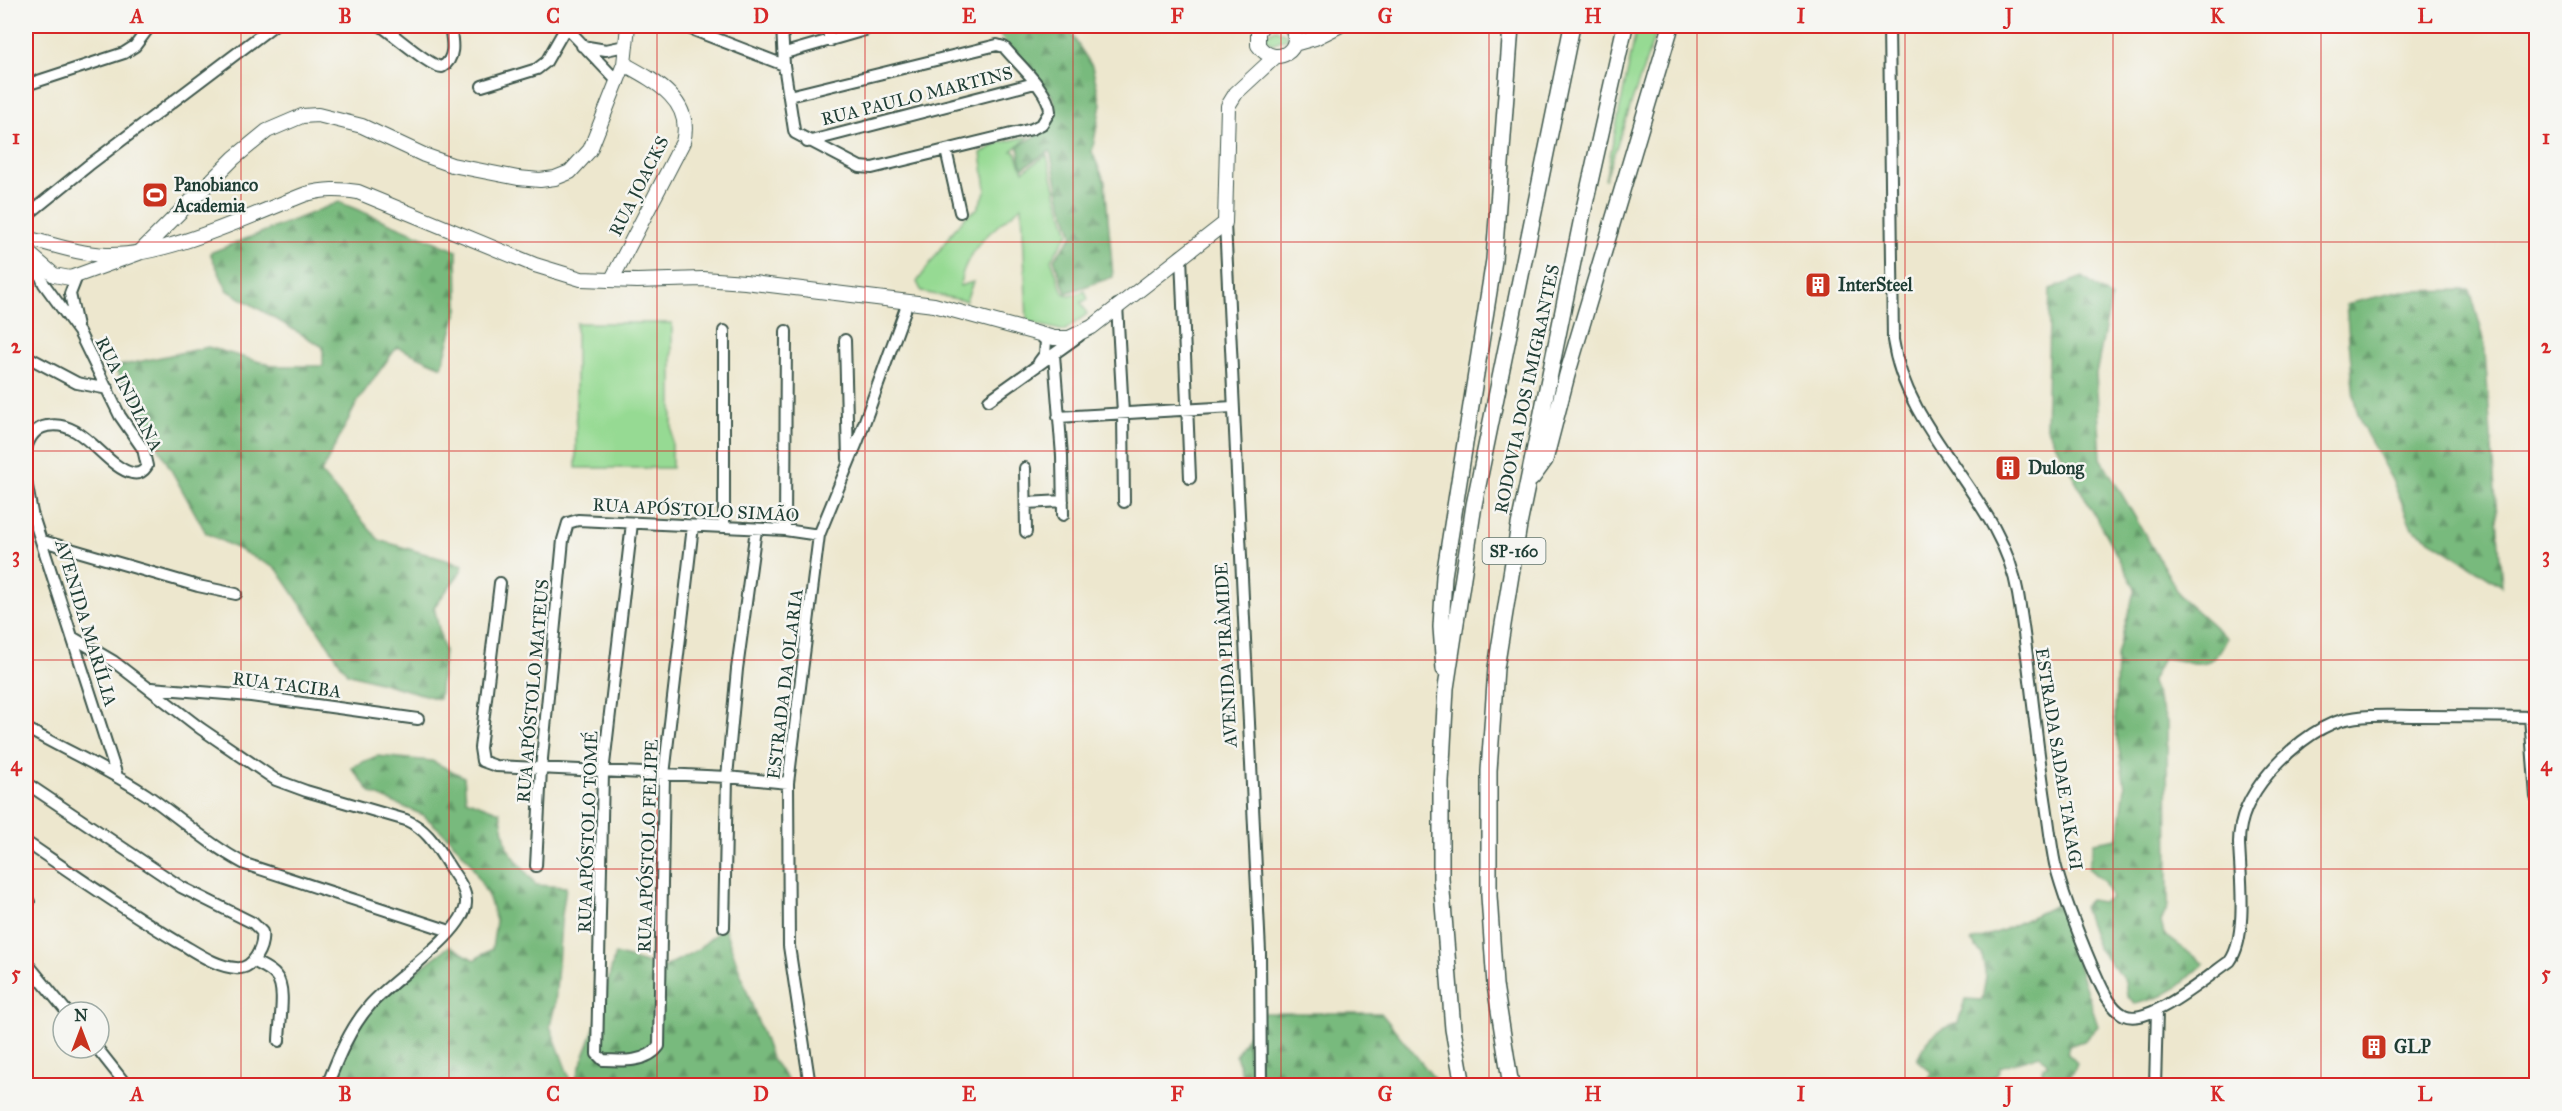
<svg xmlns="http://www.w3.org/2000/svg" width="2562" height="1111" viewBox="0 0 2562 1111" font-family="'IM FELL Great Primer',serif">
  <defs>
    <pattern id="forest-firs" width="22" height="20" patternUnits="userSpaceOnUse" patternTransform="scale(1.5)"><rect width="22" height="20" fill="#78ba7d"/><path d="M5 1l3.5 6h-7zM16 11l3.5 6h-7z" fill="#629867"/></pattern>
  </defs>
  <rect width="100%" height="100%" fill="#f6f6f2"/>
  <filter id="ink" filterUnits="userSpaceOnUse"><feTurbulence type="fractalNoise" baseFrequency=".0167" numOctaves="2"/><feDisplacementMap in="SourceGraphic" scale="12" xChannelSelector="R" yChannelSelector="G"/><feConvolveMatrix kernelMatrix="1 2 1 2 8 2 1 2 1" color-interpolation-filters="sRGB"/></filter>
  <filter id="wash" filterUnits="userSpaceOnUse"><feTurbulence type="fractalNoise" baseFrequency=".008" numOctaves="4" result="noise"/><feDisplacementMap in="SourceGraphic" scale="24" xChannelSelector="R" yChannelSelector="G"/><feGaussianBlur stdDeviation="1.35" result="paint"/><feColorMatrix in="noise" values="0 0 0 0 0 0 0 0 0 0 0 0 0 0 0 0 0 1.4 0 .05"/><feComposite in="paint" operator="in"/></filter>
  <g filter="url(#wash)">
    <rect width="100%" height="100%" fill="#ede7ce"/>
    <!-- grass -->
    <path fill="#96da93" stroke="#5a8c64" stroke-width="1.5" d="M1637,26H1658L1605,180Z
      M1276,29L1287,35V38L1272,44L1265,38L1268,33Z
      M1030,136L1012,151L1016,152L1023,171L1047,155L1057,197L1069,233L1051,259L1063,293L1070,296L1085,291L1088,300L1081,302L1087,314L1064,331L1027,322L1022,206C995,227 964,250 960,286L973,282L966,301L922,292L917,282L954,230L966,216L977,209L984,195L986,189L981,153L999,143Z
      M576,323H672V468H576Z"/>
    <!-- forest -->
    <path fill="url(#forest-firs)" stroke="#4c7c58" stroke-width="1.5" d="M994,26H1066L1092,66L1101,104L1092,152L1105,182L1113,277L1066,293L1054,259L1073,235L1060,198L1050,151L1022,168L1018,146C1037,136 1065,123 1052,96C1049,90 1041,85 1036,80C1022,64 1003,43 994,26Z
      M339,202L457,251L458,309L442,367L397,347L359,399L321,473L379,540L463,565L460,573L434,607L444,651L439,699L347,673L277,569L206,533L114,367L208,347L274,366H323V347L227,290L210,253Z
      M2083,277L2111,298L2096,374L2101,458L2181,597L2227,638C2211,674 2196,662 2163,658L2151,683L2167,722L2168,906L2161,922L2164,934L2204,964L2178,987L2162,996L2136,1004L2127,996L2125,981L2097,947L2083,907L2090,900L2101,902L2111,898L2104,882L2088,868L2094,842L2118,838L2125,787L2115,725L2117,655L2135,588L2046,427L2050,289Z
      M2470,290L2484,339L2502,586L2412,528L2392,480L2361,424L2354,399L2346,304L2402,291Z
      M377,756L432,761L464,777L466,799L500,812L507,848L536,885L566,887L561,922L555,1005L550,1026L572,1085L328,1086L367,1008L450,946L474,960L492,949L496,921L489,898L470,862L450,839L423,815L371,793L351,767Z
      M2058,904L2098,1026L2084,1041L2069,1045L2067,1053L2077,1063C2070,1082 2061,1089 2043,1077V1067L2048,1064L2040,1055L2000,1067L1998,1073L1987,1081L1986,1085H1927L1931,1072L1917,1060C1925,1039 1937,1029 1958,1023L1965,999L1982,1000L1986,977L1982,955L1971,941L2004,930Z
      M724,927L771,1058L791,1085L573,1086L600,1012L615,954L663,968L697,950Z
      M1260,1013H1381L1434,1078L1436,1085H1245L1236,1055Z"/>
  </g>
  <g filter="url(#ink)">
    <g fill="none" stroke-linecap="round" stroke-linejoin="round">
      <!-- minor casing -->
      <g stroke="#3e564b" stroke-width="14">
        <path id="minor" d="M381,26C395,35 430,67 442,67C457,58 452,39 450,26
          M565,26L618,82
          M690,26L691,29L784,65
          M782,26L784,65L794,130L795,133L860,167L872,168L1032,129L1042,124L1050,111C1049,91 1017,63 1004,47L997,45L789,96
          M827,26L830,41
          M1889,26L1893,340C1907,436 2002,498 2018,594C2030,664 2035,735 2046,805C2049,825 2051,845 2055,864C2064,899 2078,933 2092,966C2099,981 2108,1007 2124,1015C2149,1027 2209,975 2230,961C2248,936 2240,874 2239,843C2239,816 2251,794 2269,773C2287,752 2314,728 2342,720C2365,714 2391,716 2415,716C2453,716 2492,716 2530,717L2536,797
          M582,46L606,50L625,46
          M785,53L865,30L869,26
          M26,85L124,53L135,46L150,26
          M482,86L537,69L546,62L566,27
          M807,142L1035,83
          M946,150L960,212
          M26,216L89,165L273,26
          M1225,223L1260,952L1261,1086
          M1181,256L1190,478
          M1117,305L1123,413L1124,502
          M77,326L70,294L77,276
          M845,340L848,459
          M1054,355L1062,456L1063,515
          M26,356L77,383L108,389
          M1039,362L1045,354L1046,341L1040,335
          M989,400L1079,336
          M1058,417L1233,407
          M26,449C29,438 35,428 47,426C82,418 105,467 132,473C139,475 144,471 147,466L143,449L120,416L79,332L44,284L32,257
          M1025,468L1026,532
          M26,481L32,513L117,776
          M1026,503L1063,501
          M632,523L603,773L597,1054L603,1060C621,1061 647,1063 659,1046L664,775L693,526
          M724,527V331
          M785,530L786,331
          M43,541L198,586L236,594
          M500,583L480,748L482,761L496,766L727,777L788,783
          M72,637L113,661L200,728L276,780L306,791L406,820C428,830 436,846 449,866C455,876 467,889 466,903C465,933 390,981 370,1005C350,1028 338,1057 327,1086
          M151,688L251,696L418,719
          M26,728C66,751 108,769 147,795C180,818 209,845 245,864L450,931
          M26,783L181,887L253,923L262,932C264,947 253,970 236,968C216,967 196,952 178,942C126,911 76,876 26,842
          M536,866L541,769L563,540L568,523L578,520L785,530L819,535
          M26,897L29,902
          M724,927L727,777L737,669L756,529
          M253,961C260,965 271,969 276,976C287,988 279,1024 279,1041
          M26,962L67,1012
          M97,1048L127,1086
          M810,1086L789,946L788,783L819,535L858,440L908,302
          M2155,1086L2157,1010"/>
      </g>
      <!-- major casing -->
      <g stroke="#3e564b" stroke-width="16">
        <path id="major" d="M1262,26L1258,32V45C1275,70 1307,48 1290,26
          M1294,44L1315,38L1339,26
          M26,238C52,244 78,254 106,255C167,257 248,216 306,194C325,189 339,189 358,192L535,265L581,279L637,281L703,279L745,282L934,305L1054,338H1069L1092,327L1225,223L1228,106L1236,93L1276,56
          M26,251L54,275L70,278L139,253L234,158L267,131L302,116L318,115L362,126L424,155L452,165L518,178L540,180L555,178L570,172L590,150L624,64L628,26
          M612,279L683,142C694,101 655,81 624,64"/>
      </g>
      <!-- highway casing -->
      <g stroke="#3e564b" stroke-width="18">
        <path id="highway" d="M1532,478L1545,460L1567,375L1671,26
          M1444,669L1441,627L1444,576L1494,260L1511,26
          M1463,1086L1453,1029L1441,879V782L1446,688L1474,505L1572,26
          M1511,1086L1495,985L1489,896V771L1496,668L1519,525L1583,213L1625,26"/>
      </g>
      <!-- minor -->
      <use href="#minor" stroke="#fff" stroke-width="10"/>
      <!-- major -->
      <use href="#major" stroke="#fff" stroke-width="14"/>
      <!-- highway -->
      <use href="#highway" stroke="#fff" stroke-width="15"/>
    </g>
  </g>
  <!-- grid -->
  <path fill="none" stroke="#d62828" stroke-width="1.5" stroke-opacity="0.55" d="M241,26V1086M449,26V1086M657,26V1086M865,26V1086M1073,26V1086M1281,26V1086M1489,26V1086M1697,26V1086M1905,26V1086M2113,26V1086M2321,26V1086M26,242H2536M26,451H2536M26,660H2536M26,869H2536"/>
  <!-- icons -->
  <defs>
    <g id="stadium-square" transform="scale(1.35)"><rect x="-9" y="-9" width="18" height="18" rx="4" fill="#c8321e" stroke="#f6f6f2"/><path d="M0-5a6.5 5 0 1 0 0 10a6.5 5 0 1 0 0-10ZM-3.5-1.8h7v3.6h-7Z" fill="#fff"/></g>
    <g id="building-square" transform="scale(1.35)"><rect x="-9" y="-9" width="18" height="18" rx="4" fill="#c8321e" stroke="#f6f6f2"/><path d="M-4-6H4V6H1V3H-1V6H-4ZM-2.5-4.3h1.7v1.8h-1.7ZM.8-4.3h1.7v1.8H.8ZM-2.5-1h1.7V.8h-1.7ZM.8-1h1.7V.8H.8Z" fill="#fff"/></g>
  </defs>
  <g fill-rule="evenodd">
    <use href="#stadium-square" x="155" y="195"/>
    <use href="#building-square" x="1818" y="285"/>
    <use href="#building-square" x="2008" y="468"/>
    <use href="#building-square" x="2374" y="1047"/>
  </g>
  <g text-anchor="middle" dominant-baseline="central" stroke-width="5" stroke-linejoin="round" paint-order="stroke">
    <!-- shield labels -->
    <rect fill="#f6f6f2" stroke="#60746d" stroke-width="1.5" x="1482.5" y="538" width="63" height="26" rx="4.5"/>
    <g font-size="16" font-weight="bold" fill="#1f3d34">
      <text x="1514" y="551">SP-160</text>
    </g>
    <!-- street labels -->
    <g font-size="18" fill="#1f3d34" stroke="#f6f6f2">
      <text transform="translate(917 96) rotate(-14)">RUA PAULO MARTINS</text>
      <text transform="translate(639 186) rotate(-63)">RUA JOACKS</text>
      <text transform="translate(1527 389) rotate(-78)">RODOVIA DOS IMIGRANTES</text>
      <text transform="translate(129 394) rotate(63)">RUA INDIANA</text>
      <text transform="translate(696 510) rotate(3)">RUA APÓSTOLO SIMÃO</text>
      <text transform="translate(86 623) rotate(73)">AVENIDA MARÍLIA</text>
      <text transform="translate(1226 655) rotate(-93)">AVENIDA PIRÂMIDE</text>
      <text transform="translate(785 684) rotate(-83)">ESTRADA DA OLARIA</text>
      <text transform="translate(287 685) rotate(7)">RUA TACIBA</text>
      <text transform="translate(533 691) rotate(-85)">RUA APÓSTOLO MATEUS</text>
      <text transform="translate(2059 759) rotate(81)">ESTRADA SADAE TAKAGI</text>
      <text transform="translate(588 832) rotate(-88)">RUA APÓSTOLO TOMÉ</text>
      <text transform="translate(648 846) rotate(-88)">RUA APÓSTOLO FELIPE</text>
    </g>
    <!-- poi labels -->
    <g font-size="18" font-weight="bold" fill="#1f3d34" stroke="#f6f6f2" text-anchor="start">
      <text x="174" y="185">Panobianco<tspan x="174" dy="21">Academia</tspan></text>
      <text x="1838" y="285">InterSteel</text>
      <text x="2028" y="468">Dulong</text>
      <text x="2394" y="1047">GLP</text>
    </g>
  </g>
  <!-- margin -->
  <rect width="2562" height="1111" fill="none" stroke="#f6f6f2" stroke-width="66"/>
  <!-- north arrow -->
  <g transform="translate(81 1030)"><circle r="28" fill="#f6f6f2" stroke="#a0aca6" stroke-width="1.5"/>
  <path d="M0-4.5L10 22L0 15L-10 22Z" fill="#c8321e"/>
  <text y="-9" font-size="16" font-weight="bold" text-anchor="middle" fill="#1f3d34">N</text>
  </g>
  <rect x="33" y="33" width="2496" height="1045" fill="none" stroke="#d62828" stroke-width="2"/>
  <g font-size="20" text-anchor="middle" font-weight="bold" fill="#d62828">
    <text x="137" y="23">A</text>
    <text x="345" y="23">B</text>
    <text x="553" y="23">C</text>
    <text x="761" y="23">D</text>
    <text x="969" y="23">E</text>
    <text x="1177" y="23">F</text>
    <text x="1385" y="23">G</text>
    <text x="1593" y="23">H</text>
    <text x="1801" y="23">I</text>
    <text x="2009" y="23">J</text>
    <text x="2217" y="23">K</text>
    <text x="2425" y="23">L</text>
    <text x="16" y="144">1</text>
    <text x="2546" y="144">1</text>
    <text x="16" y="353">2</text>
    <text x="2546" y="353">2</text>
    <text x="16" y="562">3</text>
    <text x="2546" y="562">3</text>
    <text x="16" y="771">4</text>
    <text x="2546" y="771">4</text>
    <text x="16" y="980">5</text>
    <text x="2546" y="980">5</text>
    <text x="137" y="1101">A</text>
    <text x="345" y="1101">B</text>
    <text x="553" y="1101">C</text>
    <text x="761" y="1101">D</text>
    <text x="969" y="1101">E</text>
    <text x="1177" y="1101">F</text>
    <text x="1385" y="1101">G</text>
    <text x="1593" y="1101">H</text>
    <text x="1801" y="1101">I</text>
    <text x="2009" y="1101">J</text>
    <text x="2217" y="1101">K</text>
    <text x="2425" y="1101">L</text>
  </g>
</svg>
